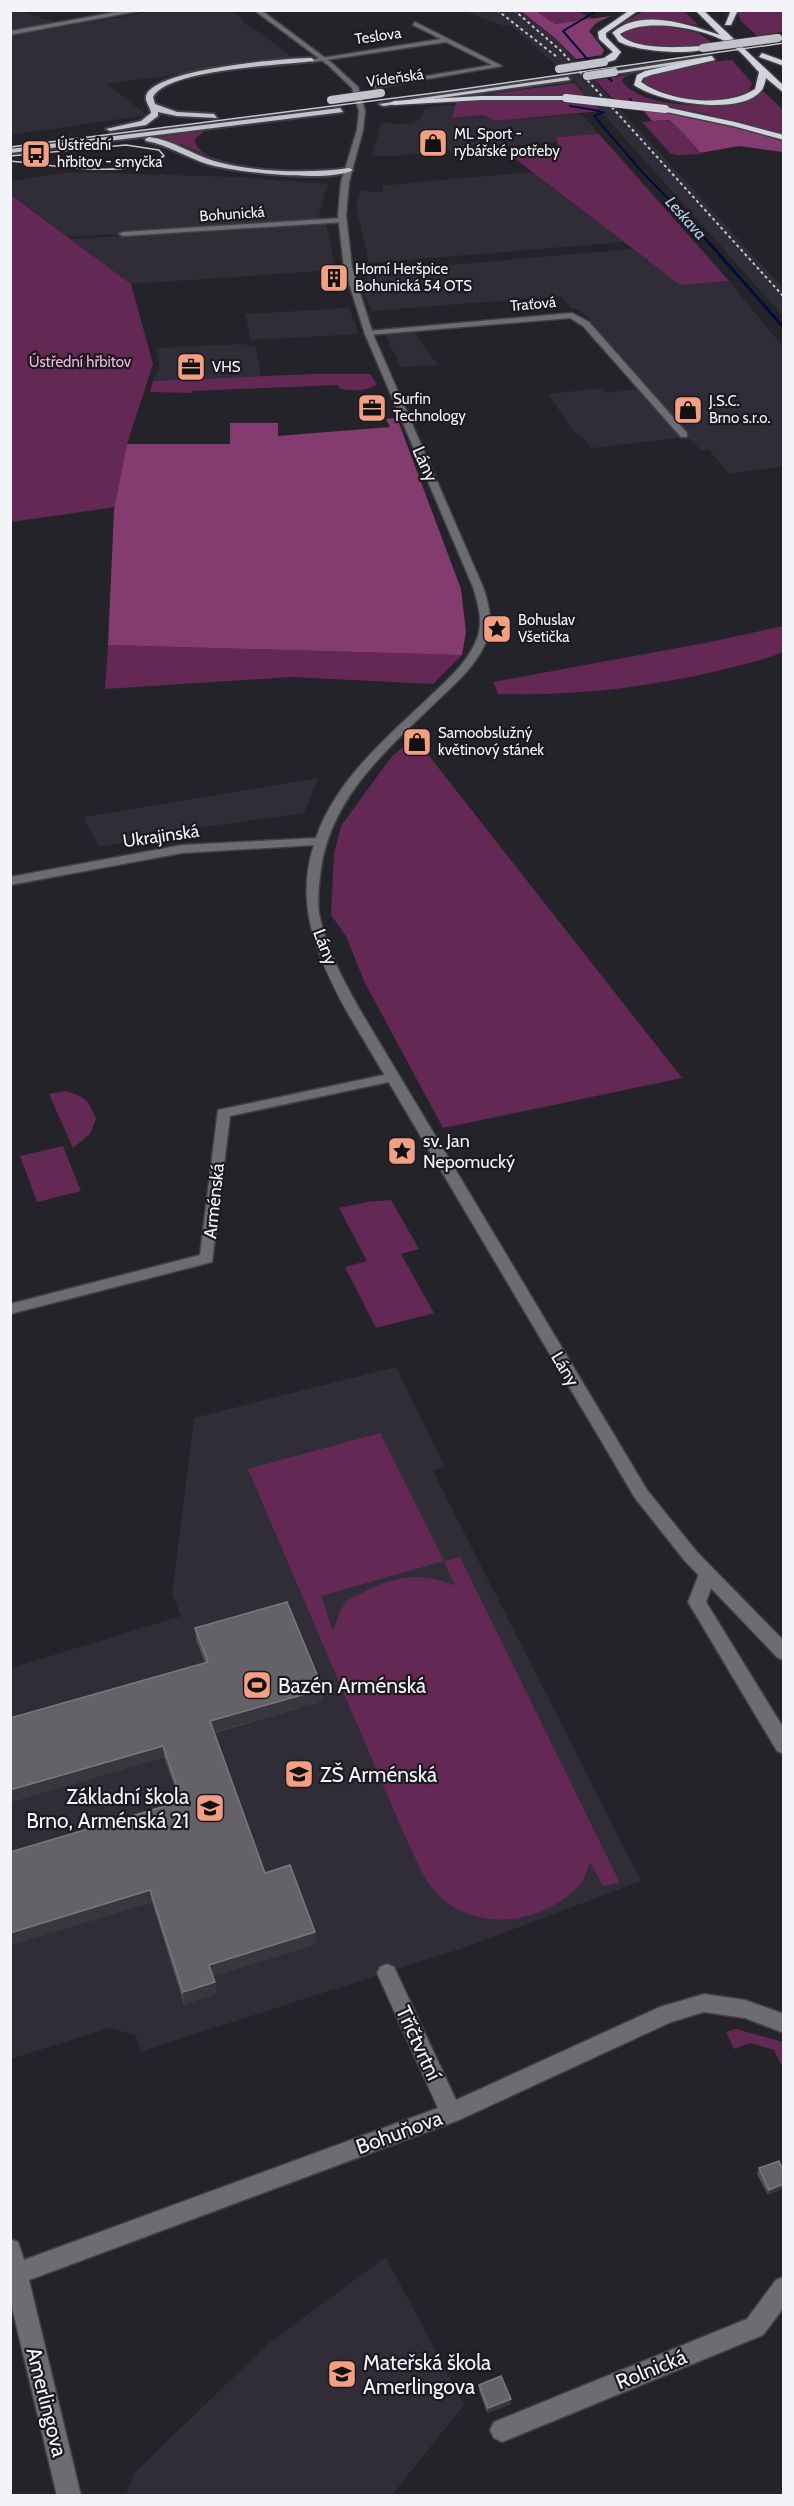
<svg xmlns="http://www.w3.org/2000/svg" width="794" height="2506" viewBox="0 0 794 2506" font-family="Cabin,sans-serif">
  <rect width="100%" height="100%" fill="#25232a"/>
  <!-- built -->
  <path fill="#302c38" d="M11,11H23L55,23L11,30Z
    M156,11H230L243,18V23L258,31L293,58L107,84L147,115L11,135L10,36Z
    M464,11H521L555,38L783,288V316L573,80L510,25L504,26Z
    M456,105L453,118L484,115L495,121L578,114L585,118L599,134L556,137L558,142L391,156H372L381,123L412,124L420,119L426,107Z
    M71,172L239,177L328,184L317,222L68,237L11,194L10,181Z
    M532,172L624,242L369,263L356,206L361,191L383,192V186L408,183Z
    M326,223L336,270L131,284L71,239Z
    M632,249L680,284L729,281L783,347V466L729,474L708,449L701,450L687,437L591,448L582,436L576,435L548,394L602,388L606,393L645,388L584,313L571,308L561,296L372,311L365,296L368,272Z
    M349,308L359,334L251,340L245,314Z
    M409,326L438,365L401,367L382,329Z
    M242,344L256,347L261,376L153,381L160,367L156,348Z
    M318,778L304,813L197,828L99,847L83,817Z
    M396,1367L445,1467L433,1471L641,1881L469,1946L142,2051L135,2035L109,2028L11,2059V1668L181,1616L172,1594L194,1418Z
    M386,2257L464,2405L392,2495H126L134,2473L269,2343Z"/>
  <!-- green -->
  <path fill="#642854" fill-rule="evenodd" d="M683,10L698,25L659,20L620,24L644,11Z
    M536,11H578L593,19L555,24Z
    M739,11H783V32L757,36L741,21L738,13Z
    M666,26L698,33L713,43C678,48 650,53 619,35C629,23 651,25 666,26Z
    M732,60L752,83L749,91C727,102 679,104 656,93C651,90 646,86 641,83C647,66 714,62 732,60Z
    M634,74L624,77L622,81C642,111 736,112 763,91L783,110V134L703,113L612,98L595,80Z
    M574,83L586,96L489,94Z
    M539,97L592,102L601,111L495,121L484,115L452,118L457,100Z
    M668,120L685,135L699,153L704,154L676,155L670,153L642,122Z
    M205,131L195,139C195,159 233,163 248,165L218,161L181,144L151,138Z
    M599,134L729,281L680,285L513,157L536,155L532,150L559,148L556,137Z
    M10,194L131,284L153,364L127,444L116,507L11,522Z
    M314,374H370L377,384C367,392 352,391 340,389L338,385L192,391L191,393L150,392L153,381Z
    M783,626V652C762,661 740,665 717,671C645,688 572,696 498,694L493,682L710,642Z
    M108,645L462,655L433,684L292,677L105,689Z
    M415,738L682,1078L443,1128L364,981L346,936L331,915L334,854L341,826L392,756Z
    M65,1091C84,1096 89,1100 96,1119L90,1134L73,1148L49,1094Z
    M63,1146L81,1191L37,1202L20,1156Z
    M391,1200L419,1249L401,1254L434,1313L376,1328L345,1267L367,1261L339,1208L367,1202Z
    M380,1433L444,1561L460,1557L620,1883L603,1886L590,1862C587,1868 586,1877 581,1883C549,1920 489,1933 447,1903C427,1888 418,1863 407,1841L248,1469ZM444,1561L455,1586C423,1571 393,1576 362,1593C357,1595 350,1598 346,1602C339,1611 337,1622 333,1631L321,1596Z
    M736,2029L783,2042V2068L774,2050L750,2043L734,2049L726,2032Z"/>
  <!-- forest -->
  <path fill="#843c70" d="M521,11H536L555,24L611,16L596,23L589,31L604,50L602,55L576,59L555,38Z
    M642,109C689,116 739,124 783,142V152L739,146L700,153L685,135L669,120L652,121Z
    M397,418L461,589L466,632L462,655L108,645L114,511L127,444H230V423H278V436L390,427L386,419Z"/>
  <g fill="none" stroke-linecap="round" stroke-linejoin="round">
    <!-- stream-far1 -->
    <path stroke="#000d3d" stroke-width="2" d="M598,10L563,31L588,60L612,81
      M570,106L600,111
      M618,108L636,107L630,99
      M604,112L594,116L643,173L682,213"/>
    <!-- stream -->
    <path stroke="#000d3d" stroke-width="3" d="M681,211L784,328"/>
    <!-- minor casing -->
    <g stroke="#424047" stroke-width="3">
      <path id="minor" d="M128,10H144L10,35V31Z
        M415,22L502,66L375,88L373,85L492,65L446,42L312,62L309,60L441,39L413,25Z
        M342,218L345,222L123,236L119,234L123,232Z
        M572,313L589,322L687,433V437H681L583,326L570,318L368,335L364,333L368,331Z
        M393,1073L398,1074L400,1077L398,1080L230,1116L212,1262L10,1314V1304L200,1255L218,1110Z
        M707,1567L713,1569L716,1574L706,1602L784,1729V1754L777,1751L688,1602L701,1569Z
        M387,1964L394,1967L456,2100L660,2007L704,1994L745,2000L784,2014V2033L745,2018L704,2012L671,2022L459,2120L29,2280L81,2496H57L10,2299V2239L18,2242L24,2260L438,2108L377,1973L380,1967Z
        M784,2277V2307L763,2335L502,2442L494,2438L490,2430L494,2422L747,2319L776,2280Z"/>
    </g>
    <!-- tertiary casing -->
    <g stroke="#424047" stroke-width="3">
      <path id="tertiary" d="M254,10H261L332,63L358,87L365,111L363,130L349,182L346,215L352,268L373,334L483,587C488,602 493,620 488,636C480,662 457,682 438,700C388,749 332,795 321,868C319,883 317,899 319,914C326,948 343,980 360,1010L647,1490L697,1552L784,1641V1660L778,1658L685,1561L635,1498L346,1010C318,958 294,905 314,845L182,853L10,885V877L182,845L316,838C335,782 382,742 423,703C443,684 469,663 478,636C483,620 478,603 473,587L365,334L344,268L338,215L341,182L357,130L359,111L352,88L328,65Z"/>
    </g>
    <!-- trunk casing -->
    <g stroke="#424047" stroke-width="4">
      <path id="trunk" d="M711,56L713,59L614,74L611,72Z
        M312,58L314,61C284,65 167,69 153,97L155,104L177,112L214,114L217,118L177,116L158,112V116L146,125L110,131L106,129L141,121L151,113C151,108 145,102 146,97C150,69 287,58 312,58Z
        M568,77L570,80L383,106L379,104Z
        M340,108L343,112L10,153V149Z
        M149,137C173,140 191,154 214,161C253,172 309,174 349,168L353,170C331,183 232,172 207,164C186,157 168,145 146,141L145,139Z"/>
    </g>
    <!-- motorway casing -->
    <g stroke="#424047" stroke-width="3">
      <path id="motorway" d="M630,10H639L606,33V37L621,52L615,60L601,64V60L613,52L599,39L598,32Z
        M695,10H703L784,86V93L766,78C765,82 764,88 761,91C739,117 658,102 634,85L637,75L645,71L712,56L715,60L651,75L643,78L641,82C669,102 726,108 755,89L759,72C750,63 740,49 728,43C704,28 645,17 620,34C633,51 683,47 703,46L707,48C693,56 631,51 618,41C618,40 613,33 612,33C641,7 689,25 720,35Z
        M731,10H738L731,25H725Z
        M762,53L784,61V66L759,57Z
        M481,96H566L570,98L566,100H481L394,105L390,103L394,101Z
        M665,107L735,122L784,135V140L733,126L662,111L661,109Z"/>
    </g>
    <!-- minor -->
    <use href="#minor" fill="#6c6d70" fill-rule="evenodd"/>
    <!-- tertiary -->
    <use href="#tertiary" fill="#6c6d70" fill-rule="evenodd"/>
    <!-- trunk -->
    <use href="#trunk" fill="#c2c4cc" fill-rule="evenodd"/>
    <!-- motorway -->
    <use href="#motorway" fill="#d1d2db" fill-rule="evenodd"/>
    <!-- tram -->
    <path stroke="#c6c5ca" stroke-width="1.5" d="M10,147L442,92L784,43
      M10,156L126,145L159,150L164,156C127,180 53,165 10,161"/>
    <!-- rail -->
    <path stroke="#c6c5ca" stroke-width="2" stroke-dasharray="3 3" stroke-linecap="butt" d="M497,10L557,57
      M514,10L560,50L784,297"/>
    <!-- trunk-bridge casing -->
    <g stroke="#424047" stroke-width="9" stroke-linecap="butt">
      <path id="trunk-bridge" d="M703,48L778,38
        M559,69L604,62
        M587,76L614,72
        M331,100L381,93"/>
    </g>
    <!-- motorway-bridge casing -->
    <g stroke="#424047" stroke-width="9" stroke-linecap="butt">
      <path id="motorway-bridge" d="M566,98L665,109"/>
    </g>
    <!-- trunk-bridge -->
    <use href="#trunk-bridge" stroke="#c2c4cc" stroke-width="8"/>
    <!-- motorway-bridge -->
    <use href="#motorway-bridge" stroke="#d1d2db" stroke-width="8"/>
  </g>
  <!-- wall -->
  <path fill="#534f55" d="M195,1628L323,1689V1701L214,1733L265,1873L316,1944L213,1976L215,1982L216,1994L184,2004L152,1902L10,1945L180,1802L164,1757L10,1802V1718L205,1663L196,1640Z
    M779,2161L768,2195L757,2174L759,2168Z
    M479,2385L511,2404L487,2413L479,2390Z"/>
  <!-- shaded-wall -->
  <path fill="#39363d" d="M323,1689V1701L212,1733L210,1721Z
    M163,1746L164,1757L10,1802V1790Z
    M150,1890L152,1902L10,1945V1933Z
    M315,1932L316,1944L210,1977L209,1965Z
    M215,1982L216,1994L184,2004L183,1992Z
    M783,2184V2189L768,2195L769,2190Z
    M511,2399V2404L487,2413L488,2408Z"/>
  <!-- building -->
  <path fill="#646167" stroke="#7b787d" stroke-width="1.5" d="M287,1602L323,1689L210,1721L265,1873L290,1865L315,1932L209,1965L215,1982L183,1992L150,1890L10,1933V1852L182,1801L163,1746L10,1790V1718L208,1662L195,1628Z
    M779,2161L783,2170V2184L769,2190L759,2168Z
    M501,2376L511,2399L488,2408L479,2385Z"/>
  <!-- icons -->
  <defs>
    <g id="shop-square" transform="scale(1.5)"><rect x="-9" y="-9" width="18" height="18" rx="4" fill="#f39f84" stroke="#1c1a20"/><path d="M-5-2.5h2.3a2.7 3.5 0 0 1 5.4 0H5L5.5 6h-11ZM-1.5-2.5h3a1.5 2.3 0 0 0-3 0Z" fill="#111"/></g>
    <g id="bus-square" transform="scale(1.5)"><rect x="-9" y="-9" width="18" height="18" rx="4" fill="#f39f84" stroke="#1c1a20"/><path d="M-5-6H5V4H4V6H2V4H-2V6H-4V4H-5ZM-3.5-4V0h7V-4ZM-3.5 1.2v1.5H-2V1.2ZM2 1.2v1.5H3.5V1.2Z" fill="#111"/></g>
    <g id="building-square" transform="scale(1.5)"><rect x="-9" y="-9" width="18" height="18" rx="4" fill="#f39f84" stroke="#1c1a20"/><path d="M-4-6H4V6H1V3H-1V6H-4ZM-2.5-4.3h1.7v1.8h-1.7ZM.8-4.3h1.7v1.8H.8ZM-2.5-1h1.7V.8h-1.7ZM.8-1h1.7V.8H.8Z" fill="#111"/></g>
    <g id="office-square" transform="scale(1.5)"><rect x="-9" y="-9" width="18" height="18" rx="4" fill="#f39f84" stroke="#1c1a20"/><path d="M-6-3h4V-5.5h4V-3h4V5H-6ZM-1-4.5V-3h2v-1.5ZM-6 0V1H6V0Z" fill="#111"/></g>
    <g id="sight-square" transform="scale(1.5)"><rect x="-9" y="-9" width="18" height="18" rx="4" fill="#f39f84" stroke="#1c1a20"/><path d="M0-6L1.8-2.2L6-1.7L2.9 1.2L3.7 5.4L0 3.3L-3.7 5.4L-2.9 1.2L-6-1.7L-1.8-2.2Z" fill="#111"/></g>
    <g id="stadium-square" transform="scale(1.5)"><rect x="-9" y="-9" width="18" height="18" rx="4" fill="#f39f84" stroke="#1c1a20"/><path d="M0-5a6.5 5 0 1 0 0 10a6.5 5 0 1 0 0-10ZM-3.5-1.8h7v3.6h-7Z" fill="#111"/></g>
    <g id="school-square" transform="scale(1.5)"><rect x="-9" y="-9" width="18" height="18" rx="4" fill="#f39f84" stroke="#1c1a20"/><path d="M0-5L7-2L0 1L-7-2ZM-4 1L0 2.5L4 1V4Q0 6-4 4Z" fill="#111"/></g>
  </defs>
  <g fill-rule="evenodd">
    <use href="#shop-square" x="433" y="143"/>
    <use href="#bus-square" x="36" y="154"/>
    <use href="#building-square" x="334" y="278"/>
    <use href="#office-square" x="191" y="367"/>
    <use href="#office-square" x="372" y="408"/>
    <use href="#shop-square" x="688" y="410"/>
    <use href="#sight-square" x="497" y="629"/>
    <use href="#shop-square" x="417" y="742"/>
    <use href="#sight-square" x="402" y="1151"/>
    <use href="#stadium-square" x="257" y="1685"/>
    <use href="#school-square" x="299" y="1774"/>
    <use href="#school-square" x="210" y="1808"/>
    <use href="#school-square" x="342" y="2374"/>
  </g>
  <g text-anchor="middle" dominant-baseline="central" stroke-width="4.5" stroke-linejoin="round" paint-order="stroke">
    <!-- far-street labels -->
    <g font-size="15" fill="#f4f3f7" stroke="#1c1a20">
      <text transform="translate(378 36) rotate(-8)">Teslova</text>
      <text transform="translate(395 78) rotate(-8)">Vídeňská</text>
      <text transform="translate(232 214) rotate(-4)">Bohunická</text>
      <text transform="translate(533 304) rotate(-5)">Traťová</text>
    </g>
    <!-- far-poi labels -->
    <g font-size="15" fill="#f4f3f7" stroke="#1c1a20" text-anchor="start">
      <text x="454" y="134">ML Sport -<tspan x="454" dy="17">rybářské potřeby</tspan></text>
      <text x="57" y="145">Ústřední<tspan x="57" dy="17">hřbitov - smyčka</tspan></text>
      <text x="355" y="269">Horní Heršpice<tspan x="355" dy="17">Bohunická 54 OTS</tspan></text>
      <text x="212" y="367">VHS</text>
      <text x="393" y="399">Surfin<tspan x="393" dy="17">Technology</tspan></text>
      <text x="709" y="401">J.S.C.<tspan x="709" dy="17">Brno s.r.o.</tspan></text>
      <text x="518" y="620">Bohuslav<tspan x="518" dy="17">Všetička</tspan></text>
      <text x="438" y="733">Samoobslužný<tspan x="438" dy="17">květinový stánek</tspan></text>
    </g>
    <!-- far-park labels -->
    <g font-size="15" fill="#f5b7e1" stroke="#1c1a20">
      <text x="80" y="362">Ústřední hřbitov</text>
    </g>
    <!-- far-water labels -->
    <g font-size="16" font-style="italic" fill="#b6cef4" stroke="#1c1a20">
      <text transform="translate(686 218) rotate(48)">Leskava</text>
    </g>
    <!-- street labels -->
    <g font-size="18" fill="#f4f3f7" stroke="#1c1a20">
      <text transform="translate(425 464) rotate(66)">Lány</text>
      <text transform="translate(161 836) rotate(-8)">Ukrajinská</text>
      <text transform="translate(325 947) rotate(69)">Lány</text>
      <text transform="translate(214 1201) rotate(-84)">Arménská</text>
      <text transform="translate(565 1369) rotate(59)">Lány</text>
    </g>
    <!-- poi labels -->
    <g font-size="18" fill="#f4f3f7" stroke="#1c1a20" text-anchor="start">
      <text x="423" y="1141">sv. Jan<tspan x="423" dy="21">Nepomucký</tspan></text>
    </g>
    <!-- near-poi labels -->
    <g font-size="21" fill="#f4f3f7" stroke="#1c1a20" text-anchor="start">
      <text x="278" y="1685">Bazén Arménská</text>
      <text x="320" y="1774">ZŠ Arménská</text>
      <text x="189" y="1796" text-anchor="end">Základní škola<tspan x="189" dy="24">Brno, Arménská 21</tspan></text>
      <text x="363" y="2362">Mateřská škola<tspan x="363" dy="24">Amerlingova</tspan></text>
    </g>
    <!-- near-street labels -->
    <g font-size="21" fill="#f4f3f7" stroke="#1c1a20">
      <text transform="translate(419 2043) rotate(65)">Tříčtvrtní</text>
      <text transform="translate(399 2132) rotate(-20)">Bohuňova</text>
      <text transform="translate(651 2369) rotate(-22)">Rolnická</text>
      <text transform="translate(47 2402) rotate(76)">Amerlingova</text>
    </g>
  </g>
  <!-- border -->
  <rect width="794" height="2506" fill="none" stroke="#f4f3f7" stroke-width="24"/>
</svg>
